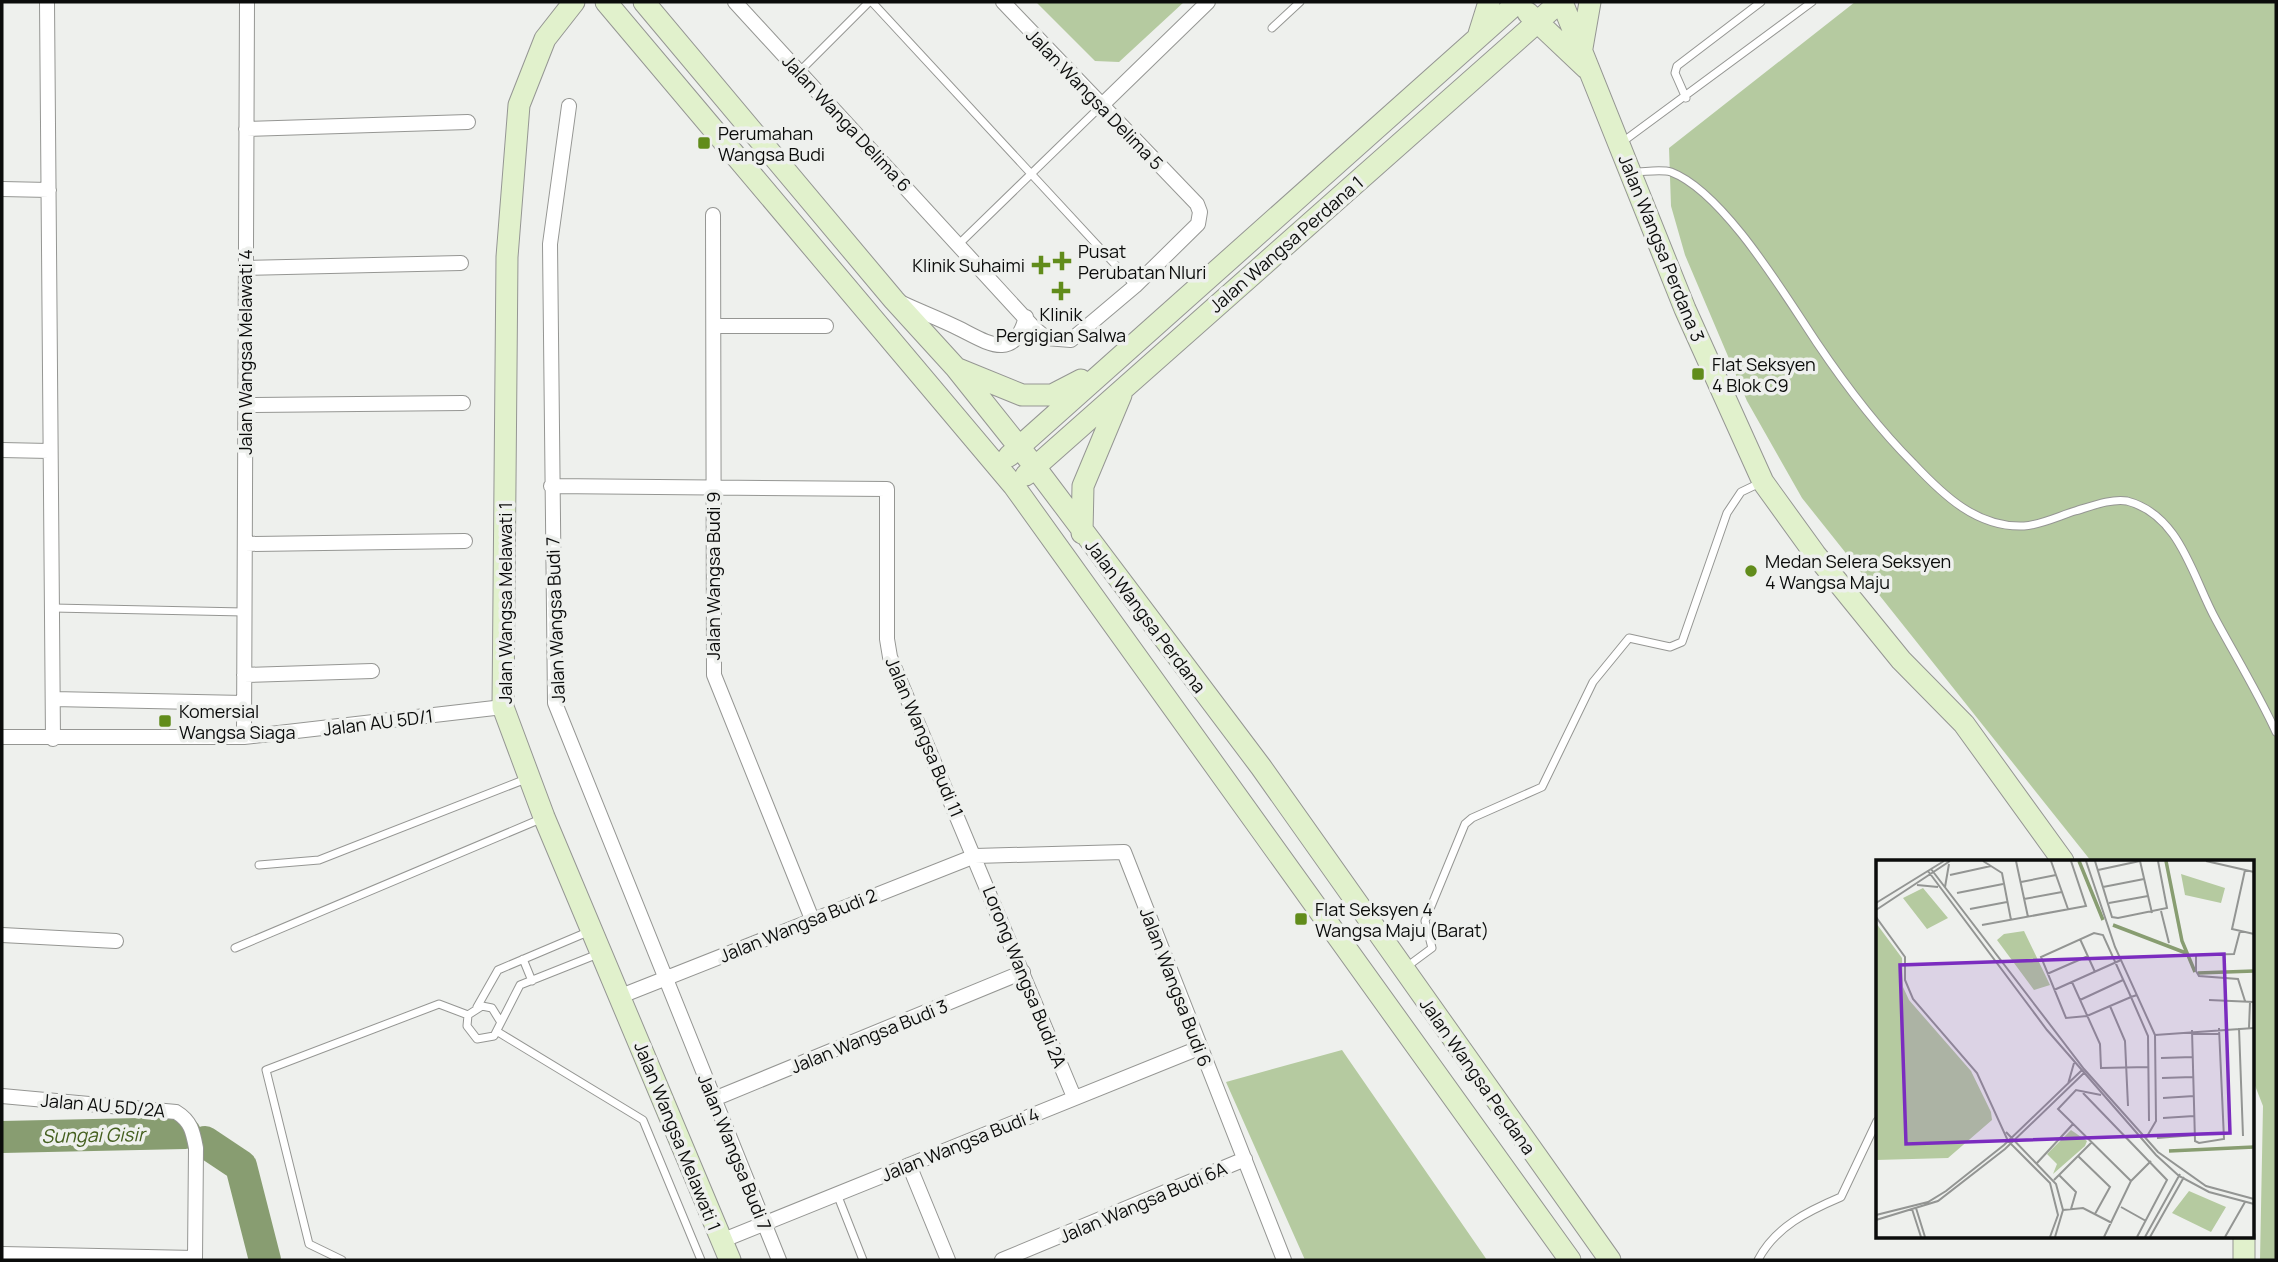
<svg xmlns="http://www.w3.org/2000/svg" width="2278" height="1262" viewBox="0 0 2278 1262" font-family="Manrope,sans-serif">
  <rect width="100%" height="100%" fill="#eef0ed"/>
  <!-- green -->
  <path fill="#b5caa0" d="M1036,2H1184L1119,62L1095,61Z
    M1855,2H2276V1260H2260L2263,1106L2252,1078V861H2091L1802,498L1747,401L1685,255L1671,206L1669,148Z
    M1342,1050L1487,1260H1305L1226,1082Z"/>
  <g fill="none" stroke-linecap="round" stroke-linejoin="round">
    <!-- river -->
    <path stroke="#889d71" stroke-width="32" d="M2,1137L185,1133
      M205,1142L241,1166L265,1260"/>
    <!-- lane casing -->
    <g stroke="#959693" stroke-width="9">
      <path id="lane" d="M872,2L1135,286
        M1272,28L1300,2
        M799,72L869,2
        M1686,98L1675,73L1677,66L1761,2
        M1621,143L1812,2
        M1634,172C1645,172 1661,169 1671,172C1724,192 1786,297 1817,343C1846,386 1877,427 1913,463C1943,495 1977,528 2024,526C2040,525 2059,516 2075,511C2089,507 2112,498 2127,501C2181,515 2193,579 2216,620C2236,657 2258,693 2276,732
        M960,243L1102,105
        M53,608L244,612
        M259,865L319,860L526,779
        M235,948L543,818
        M523,959L532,981
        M1405,968L1432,948L1425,921L1465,824L1472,818L1542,787L1593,682L1629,638L1670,647L1682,642L1727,513L1741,492L1762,482
        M477,1007L498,970L590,931
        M500,1021L492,1008L482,1006L468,1015L467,1026L477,1039L494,1036L520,985L598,954
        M498,1032L643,1120L701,1260
        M837,1194L863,1260
        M342,1260L309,1244L266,1070L439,1004L468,1015
        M1758,1260C1775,1227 1808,1211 1841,1197L1877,1121"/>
    </g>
    <!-- street casing -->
    <g stroke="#959693" stroke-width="16">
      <path id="street" d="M47,2L53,739
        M735,2L1035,329L1046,338L1071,340L1135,286L1198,224L1200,212L1197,204L1003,2
        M1102,105L1208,2
        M569,106L550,244L555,703L779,1260
        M246,129L468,122
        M2,189L49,190
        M713,215L714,675L812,919
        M246,268L461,263
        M902,303C921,312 940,319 958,328C988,343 1014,362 1026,317
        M715,326H826
        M245,405L463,403
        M2,450L49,451
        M551,486L887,489V639L890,657L1074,1097
        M245,544L465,541
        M244,675L372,671
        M53,699L244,703
        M2,737H244L503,707
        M244,737L247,2
        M2,935L116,941
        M621,996L975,856L1124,852L1284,1260
        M2,1096L176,1112C191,1121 193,1132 196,1148L195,1258L2,1254
        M714,1099L1023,972
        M909,1165L948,1260
        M721,1241L1199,1048
        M1002,1260L1245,1159"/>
    </g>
    <!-- secondary casing -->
    <g stroke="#959693" stroke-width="23">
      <path id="secondary" d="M574,2L545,39L519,105L507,257L503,707L544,817L730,1260
        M606,2L1014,486L1570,1260
        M644,2L894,300L956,368L1035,467L1261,767L1610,1260
        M1562,2L1685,309L1763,482L1815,554L1901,660L1964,724L2063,861
        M1528,13L1586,68
        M1479,34L1489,2
        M1582,48L1590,2
        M958,369L1022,395H1052L1081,380
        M1009,456L1518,2
        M1026,475L1560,2
        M1082,533L1083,486L1121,395
        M2244,1260V1236"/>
    </g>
    <!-- lane -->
    <use href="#lane" stroke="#fff" stroke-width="7"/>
    <!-- street -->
    <use href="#street" stroke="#fff" stroke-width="14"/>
    <!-- secondary -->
    <use href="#secondary" stroke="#e1f1cc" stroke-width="21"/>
  </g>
  <!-- markers -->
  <g fill="#618c1b" stroke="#eef0ed" stroke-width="2.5">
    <rect x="697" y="136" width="14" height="14" rx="3.5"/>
    <path d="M1058.5 250.5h7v7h7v7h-7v7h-7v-7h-7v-7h7z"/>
    <path d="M1037.5 254.5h7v7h7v7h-7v7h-7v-7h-7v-7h7z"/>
    <path d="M1057.5 280.5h7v7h7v7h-7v7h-7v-7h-7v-7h7z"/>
    <rect x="1691" y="367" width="14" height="14" rx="3.5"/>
    <circle cx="1751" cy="571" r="7"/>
    <rect x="158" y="714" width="14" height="14" rx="3.5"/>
    <rect x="1294" y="912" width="14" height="14" rx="3.5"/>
  </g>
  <g text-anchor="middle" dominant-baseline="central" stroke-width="7" stroke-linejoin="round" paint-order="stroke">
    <!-- street labels -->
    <g font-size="18" fill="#0b0c0b" stroke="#eef0ed">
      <text transform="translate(1095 99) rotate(46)">Jalan Wangsa Delima 5</text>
      <text transform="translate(847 123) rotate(47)">Jalan Wanga Delima 6</text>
      <text transform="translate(1286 244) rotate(-41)">Jalan Wangsa Perdana 1</text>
      <text transform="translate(1662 248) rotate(68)">Jalan Wangsa Perdana 3</text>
      <text transform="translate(245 352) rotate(-90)">Jalan Wangsa Melawati 4</text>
      <text transform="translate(713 576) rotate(-90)">Jalan Wangsa Budi 9</text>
      <text transform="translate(505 603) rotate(-90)">Jalan Wangsa Melawati 1</text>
      <text transform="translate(1146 616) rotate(53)">Jalan Wangsa Perdana</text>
      <text transform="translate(555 620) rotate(-92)">Jalan Wangsa Budi 7</text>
      <text transform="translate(378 722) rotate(-7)">Jalan AU 5D/1</text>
      <text transform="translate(925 737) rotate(67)">Jalan Wangsa Budi 11</text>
      <text transform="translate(798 925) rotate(-22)">Jalan Wangsa Budi 2</text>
      <text transform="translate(1025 977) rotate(68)">Lorong Wangsa Budi 2A</text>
      <text transform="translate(1176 987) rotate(69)">Jalan Wangsa Budi 6</text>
      <text transform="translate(869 1036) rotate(-22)">Jalan Wangsa Budi 3</text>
      <text transform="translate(1478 1076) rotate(55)">Jalan Wangsa Perdana</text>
      <text transform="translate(103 1105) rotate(5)">Jalan AU 5D/2A</text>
      <text transform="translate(678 1136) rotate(68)">Jalan Wangsa Melawati 1</text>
      <text transform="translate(960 1144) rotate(-22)">Jalan Wangsa Budi 4</text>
      <text transform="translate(735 1152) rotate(68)">Jalan Wangsa Budi 7</text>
      <text transform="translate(1143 1202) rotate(-23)">Jalan Wangsa Budi 6A</text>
    </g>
    <!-- poi labels -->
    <g font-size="18" fill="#0b0c0b" stroke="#eef0ed" text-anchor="start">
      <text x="718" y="133">Perumahan<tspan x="718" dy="21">Wangsa Budi</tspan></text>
      <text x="1078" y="251">Pusat<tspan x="1078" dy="21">Perubatan Nluri</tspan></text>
      <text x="1025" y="265" text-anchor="end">Klinik Suhaimi</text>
      <text x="1061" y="314" text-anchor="middle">Klinik<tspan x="1061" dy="21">Pergigian Salwa</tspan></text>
      <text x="1712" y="364">Flat Seksyen<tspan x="1712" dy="21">4 Blok C9</tspan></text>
      <text x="1765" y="561">Medan Selera Seksyen<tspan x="1765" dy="21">4 Wangsa Maju</tspan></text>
      <text x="179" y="711">Komersial<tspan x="179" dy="21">Wangsa Siaga</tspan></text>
      <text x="1315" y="909">Flat Seksyen 4<tspan x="1315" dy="21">Wangsa Maju (Barat)</tspan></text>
    </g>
    <!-- water labels -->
    <g font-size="19" font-style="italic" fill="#445f1f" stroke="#eef0ed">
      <text transform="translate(93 1135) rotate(-1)">Sungai Gisir</text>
    </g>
  </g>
  <!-- overview -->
  <g transform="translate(1876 860)">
    <rect width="378" height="378" fill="#eef0ed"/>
    <path d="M305,14L349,28L345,43L309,35ZM47,28L72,58L51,69L27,38ZM0,63L26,98L27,127L33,140L95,211L115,252L116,260L72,298L0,300ZM148,71L174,125L158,130L121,80L128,74ZM195,270L211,281L209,286L177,314L181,304L171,294ZM313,331L350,347L335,372L296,353Z" fill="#b5caa0"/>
    <path fill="none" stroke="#889d71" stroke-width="3.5" d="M203,1L227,60M290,1L306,81L319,112M237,65L310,93M322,113L378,111M293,291L378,287"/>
    <path fill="none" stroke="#939593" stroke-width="2" d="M107,1L126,13L135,60M140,1L152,57M175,1L192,49M210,1L239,87L279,175L280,261L270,278M219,1L236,57L242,58L291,48L282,1M330,1L378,12M55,9L208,209L282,292L330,326L378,339M222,10L264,1L276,53M369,10L356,69L378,74M52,11L171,170L280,295L303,316L333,332L378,344M74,15L115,6M145,22L180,15M41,25L62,27M69,27L73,4M227,27L268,19M81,33L127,24M148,39L186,32M0,43L68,1M233,43L272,36M94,49L131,42M0,50L74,1M285,51L293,83M0,57L29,97V120L37,139L101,213L132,281L174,323L182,355L174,377M106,65L210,46L195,1M364,71L358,94L320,95V111L323,116L362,119L369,141M204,79L219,112M171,114L212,96M196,122L224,184L225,208L273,207M178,130L245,100M261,135L255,137L234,146L211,156L190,158L165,97L218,73L227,75L255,137L272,176L273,261M204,140L247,120M333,140L378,142M234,146L249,181L252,246M363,168L367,276M373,168L374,142M316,170L319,281L323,283L348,279L343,168M316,174H343M279,175L378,168M285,198L317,197M286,218L317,217M192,224L198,203M207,233L291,320L261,377M225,235L200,230L182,249L255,321L228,377M287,238L318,236M287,258L318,256M130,272L180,324L187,350L179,377M281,278L319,275M202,296L234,327L219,354M161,303L197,264M183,315L200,332L195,349M178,320L216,282M255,321L275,301M245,347L270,361M40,348L49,377M36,349L45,377M187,350L207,348L236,363M0,355L52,342L70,331L128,285L206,210M0,360L62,341L129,289L208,213M269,377L304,314M274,377L308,317M349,377L369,342"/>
    <path fill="#7b2cbf" fill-opacity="0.15" stroke="#7b2cbf" stroke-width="3.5" d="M348,94L354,273L30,284L24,105Z"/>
    <rect width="378" height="378" fill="none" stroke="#0b0c0b" stroke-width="3.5"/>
  </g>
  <!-- border -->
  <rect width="2278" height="1262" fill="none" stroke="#0b0c0b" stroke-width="7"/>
</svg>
